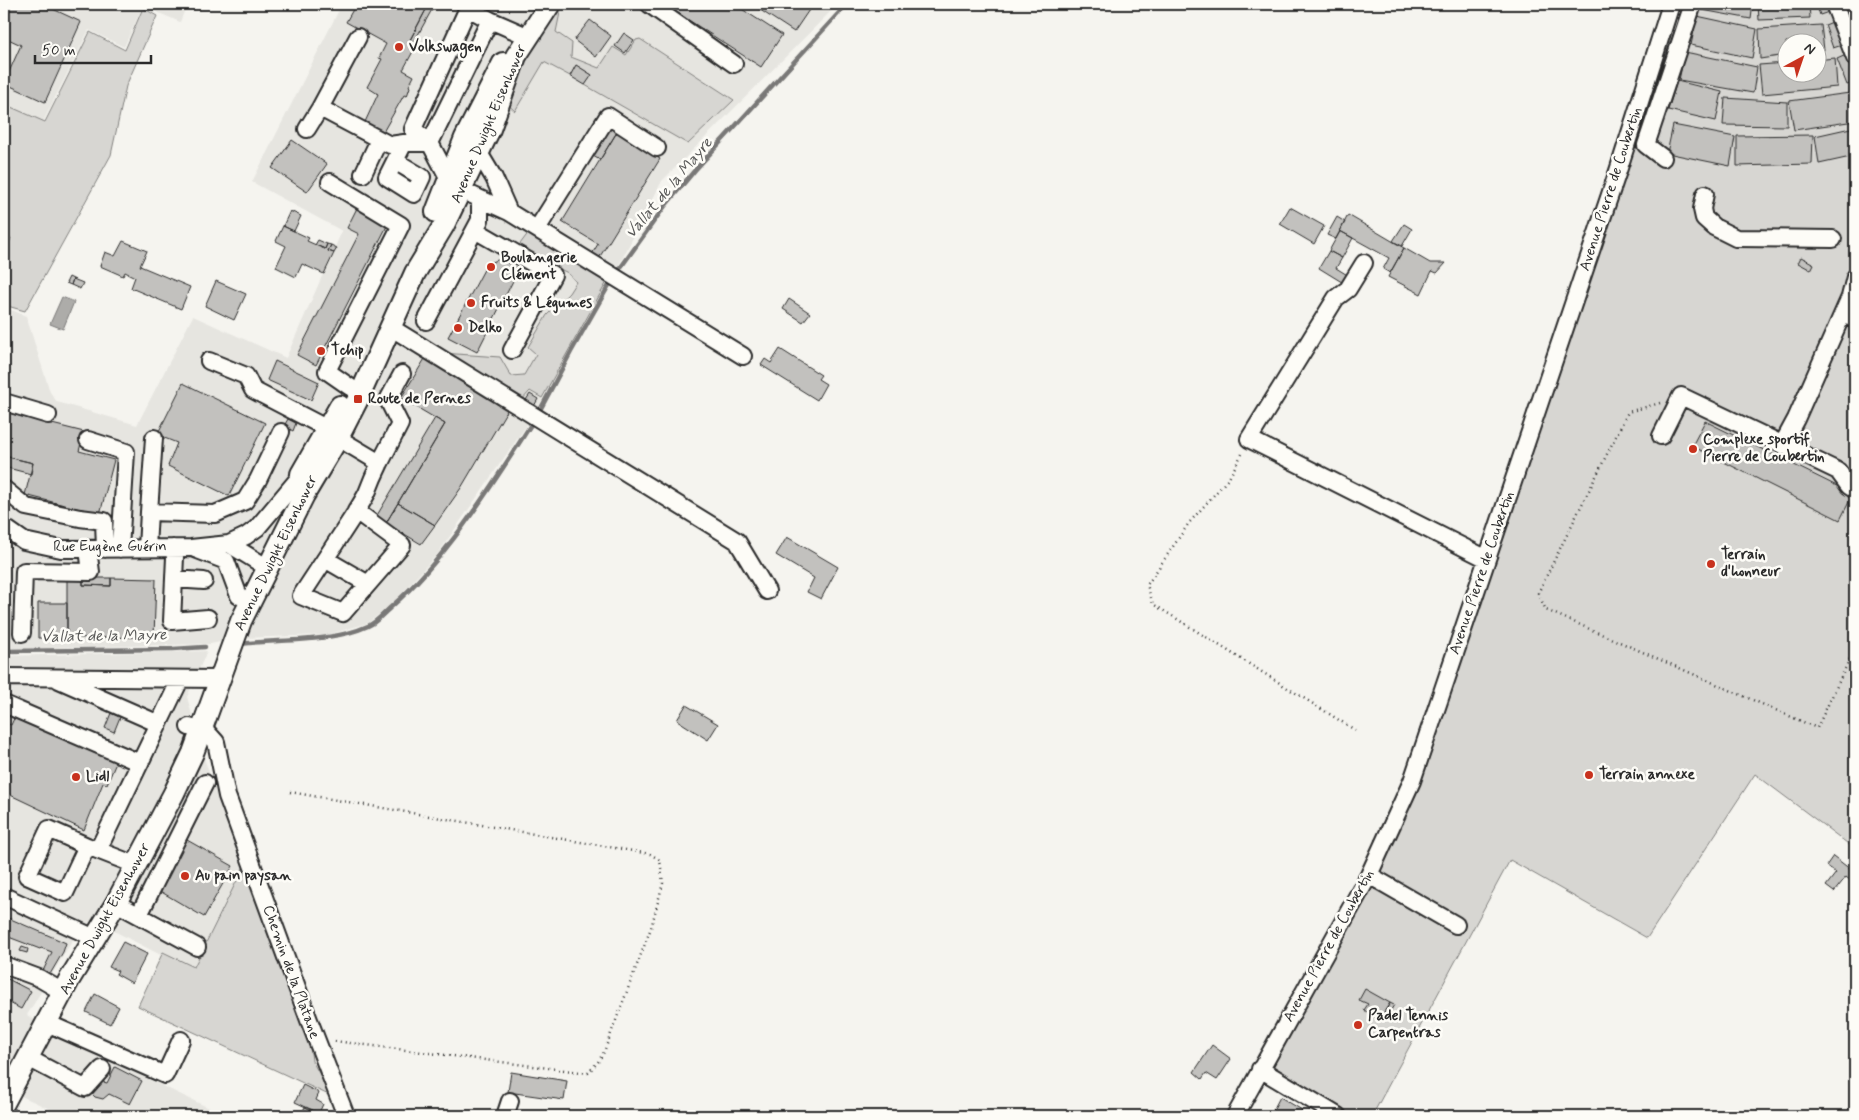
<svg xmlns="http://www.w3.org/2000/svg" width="1859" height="1120" viewBox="0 0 1859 1120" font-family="Mynerve,sans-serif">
  <rect width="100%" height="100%" fill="#f5f4ef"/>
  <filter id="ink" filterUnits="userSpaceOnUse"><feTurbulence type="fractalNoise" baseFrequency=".02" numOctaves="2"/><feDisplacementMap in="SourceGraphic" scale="10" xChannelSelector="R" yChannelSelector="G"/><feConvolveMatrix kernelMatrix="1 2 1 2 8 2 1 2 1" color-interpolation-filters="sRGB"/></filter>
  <g filter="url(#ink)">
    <!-- built -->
    <path fill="#e6e5e0" d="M4,4H187L180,22L143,6L124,47L89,30L45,118L4,231Z
      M342,4H838L662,181L621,261L531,419L439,552L395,601L368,623L327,635L243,638L210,644L4,649V307L26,316L50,392L57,402L137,425L193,316L286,358L342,231L252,182Z
      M207,651L187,697L205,761L245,869L196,973L112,930L79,929L4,892V656Z
      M4,895L74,938L27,1015L57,1036L226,1116H65L4,1088Z"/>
    <!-- green -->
    <path fill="#d7d6d2" stroke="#81807e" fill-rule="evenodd" d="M1676,4H1855V849L1755,774L1647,938L1510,860L1372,1116H1353L1271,1069L1372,883ZM1786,42H1816V72H1786Z
      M553,6L561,8L556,32L572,43L571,57L599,68L613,47L626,55L636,40L640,39L734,100L688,144L585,85L592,75L576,65L570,76L544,62L515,111L506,103Z
      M143,8L157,16L126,86L111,155L25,311L4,305V259L11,238L4,235V104L45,122L90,32L125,50Z
      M529,232L608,280L542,398L530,391L521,401L442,353L500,357L511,376L524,375L536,354L528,347L547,315L569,293L576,282L568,273L517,248Z
      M245,864L308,1029L312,1061L333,1097L138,1006L163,952L194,967Z"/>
    <!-- water -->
    <path fill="#adaca9" stroke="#797877" d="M62,297L74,302L63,329L50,324Z"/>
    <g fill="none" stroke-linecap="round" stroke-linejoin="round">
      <!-- stream -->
      <path stroke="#797877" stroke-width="4.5" d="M616,274L665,206L695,170L847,4
        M540,410L571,352L612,280
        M240,644C280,639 331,643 368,626C376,623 384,613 391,607C447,558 492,485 532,423
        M4,651L173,649L205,647"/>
    </g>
    <!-- building -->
    <path fill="#c2c1be" stroke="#2b2b2b" d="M4,4H42L81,22L45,102L4,83L21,45L4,37Z
      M356,4H429L410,40L417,44L403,70L414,76L409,86L410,87L407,96L404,95L383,132L365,122L378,94L367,87L382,59L379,58L386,44L346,22Z
      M429,4H435L414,42L410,40Z
      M664,4H734L782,35L761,67Z
      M751,4H813L794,32Z
      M1703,4H1753L1751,19L1702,10Z
      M1758,4H1809L1810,18L1759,20Z
      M1816,4H1851L1820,15Z
      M1855,13V41L1833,48L1825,25Z
      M1697,16L1757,29L1752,58L1691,45Z
      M590,20L611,36L596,57L574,40Z
      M1821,25L1824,50L1816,51V42H1786V55L1760,59L1759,29Z
      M624,33L634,40L625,53L615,46Z
      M1855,51V82L1847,85L1837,59Z
      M1685,52L1757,67L1753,93L1679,80Z
      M1835,58L1837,87L1762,94L1759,65L1786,63V72H1816V60Z
      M576,65L592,75L585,85L570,76Z
      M1677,81L1722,92L1716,121L1668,110Z
      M1850,93L1855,121L1794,130L1789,101Z
      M1725,98L1787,102V126L1723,125Z
      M1673,125L1735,137L1730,166L1667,153Z
      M1855,127V156L1819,164L1815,136Z
      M610,128L617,132L600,160L593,156Z
      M617,132L660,159L599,258L592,254L598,244L562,222Z
      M1813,135L1812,164L1737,166V136Z
      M292,140L327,164L307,192L272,168Z
      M1290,207L1324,226L1314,244L1280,224Z
      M357,208L388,224L316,365L297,355L359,234L347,228Z
      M290,211L301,216L294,231L283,226Z
      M1348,215L1404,248L1390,273L1383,269L1389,258L1340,231Z
      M1337,217L1345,222L1336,239L1327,235Z
      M1404,224L1412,229L1402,246L1393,241Z
      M283,226L309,238L307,241L325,249L327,244L331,245L328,251L334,253L324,274L302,264L296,277L276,267L286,246L276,241Z
      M1340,231L1353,238L1342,258L1329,251Z
      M318,240L327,244L325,249L315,245Z
      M123,241L147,251L140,266L190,287L181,309L131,288L135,277L125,272L123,276L100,266L105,252L115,256Z
      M331,245L337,248L334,253L328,251Z
      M1404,248L1430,263H1446L1437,273L1432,271L1421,294L1388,277Z
      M1329,251L1342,258L1336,268L1349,276L1345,284L1319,268Z
      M1801,257L1814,264L1811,270L1798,263Z
      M500,259L519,269L477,352L448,337L487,264Z
      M69,277L73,279L71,285L66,283Z
      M73,279L83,283L80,289L71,285Z
      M216,281L246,294L234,320L205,306Z
      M789,299L810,313L803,322L783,309Z
      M780,349L821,375L818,379L826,384L817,400L761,365L765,359L771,363Z
      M426,357L509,407L461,488L435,525L398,503L445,424L401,398Z
      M275,361L319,382L311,400L267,380Z
      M183,383L265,423L229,496L168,466L177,443L157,435Z
      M530,394L538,399L533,408L524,403Z
      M4,412L84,432L79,451L114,460L100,514L25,495L33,463L4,456Z
      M435,418L445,424L386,523L376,517Z
      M288,419L296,423L293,431L284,426Z
      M1705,421L1853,494L1840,520L1692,446Z
      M4,456L33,463L31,474L4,467Z
      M1853,470L1855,471V481L1848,480Z
      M398,503L435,525L421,544L386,523Z
      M787,537L838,567L821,599L807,592L814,578L776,555Z
      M67,578H83V585L111,586V578L156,579L154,637L67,638Z
      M83,578H111V586L83,585Z
      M38,603H67V638H38Z
      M686,705L718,724L708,740L677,720Z
      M111,713L120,717L114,732L105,728Z
      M16,714L118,758L107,784L103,783L84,830L4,792V722L11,725Z
      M187,840L233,866L204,917L158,890Z
      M1833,856L1855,873V884L1846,877L1834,892L1826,886L1836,873L1826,866Z
      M6,917L66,943L63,952L49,976L42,973L52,952L41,948L40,949L6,936L4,934V922Z
      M123,942L147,954L132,983L116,974L118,971L109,967Z
      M22,947L28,949L27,953L20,951Z
      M4,977L31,991L21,1009L4,1000Z
      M1365,989L1390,1003L1380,1020L1364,1010L1368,1004L1359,1000Z
      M95,994L119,1007L110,1024L86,1012Z
      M1390,1003L1394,1005L1388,1015L1384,1012Z
      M1212,1045L1231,1059L1217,1080L1206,1073L1202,1079L1194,1072Z
      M115,1067L142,1081L130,1104L109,1094L103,1099L95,1097L92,1094V1090L100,1081L107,1083Z
      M511,1072L567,1081L564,1100L508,1092Z
      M303,1085L319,1093L316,1100L323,1104L319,1113L295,1102Z
      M1280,1097L1302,1110L1298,1116H1270Z
      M305,1107L319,1113L325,1116H300Z
      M525,1113L545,1116H525Z"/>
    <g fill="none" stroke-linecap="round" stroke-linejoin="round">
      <!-- minor casing -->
      <g stroke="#2b2b2b" stroke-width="20">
        <path id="minor" d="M649,4L734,64
          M1834,4L1855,58
          M520,33L490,20L430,143L450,181L461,190L509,212L743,356
          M358,37L320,108L390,145L404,143H430
          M307,129L320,108
          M430,143L413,129L468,8L490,20
          M479,153L494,178L509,212
          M1663,158L1646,145L1693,4
          M395,161L422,177L414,194L387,177L404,143
          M363,174L379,140
          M330,182L401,225L327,371L350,387
          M1705,194L1702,209L1704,218L1714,227L1736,238L1833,239
          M537,229L608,116L657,148
          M475,230L553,275L512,350
          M1364,263L1348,289L1336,298L1249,439L1487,559
          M1855,277L1850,297L1852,318L1855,320
          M426,321L480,220V199
          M390,327L737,541L767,591
          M209,361L246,376L253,390L328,429L338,438L380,463C375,473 371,482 367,493C363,501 357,510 352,518L301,596L343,613L402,545L356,511
          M4,402L48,415
          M1661,436L1681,396L1838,471L1849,486L1855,490
          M88,440L126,452L120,549
          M1782,445L1796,419L1850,297
          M380,463L400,424L388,400L402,374
          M4,489L26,507L80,518L104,521L105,549
          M149,512L154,438
          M4,527L24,541L61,549L191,548L229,544L246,536L257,528L299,478
          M229,544L268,568
          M147,548L149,512L215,514L245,501L258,480L281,432
          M173,548L175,557L172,621L208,618
          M195,549L226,561L239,596
          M325,559L368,584
          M174,579L204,581
          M22,633L24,571L91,572L88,549
          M4,678L5,677L219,679
          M59,680L159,724
          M4,704L140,763
          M189,727L207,732L216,742L227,796L309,1020L346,1116
          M87,846L65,893L27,876L49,829L87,846L128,862
          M98,850L180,680
          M1369,875L1456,925
          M4,896L86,934
          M116,903L197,947
          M139,915L205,783
          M4,965L39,978L56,988
          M47,1023L165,1075L181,1040
          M28,1058L85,1088L102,1069
          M1260,1069L1338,1116
          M505,1116L510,1101
          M1235,1116L1369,875L1412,781L1618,171L1671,4"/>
      </g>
      <!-- major casing -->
      <g stroke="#2b2b2b" stroke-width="24">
        <path id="major" d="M436,212L465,138L503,63
          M301,474L340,406
          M4,1103L69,980L116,903L174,793L193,753L241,621L304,495L338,438L358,399L415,273L444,225L490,129L516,56L550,4"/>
      </g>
      <!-- path -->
      <path stroke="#2b2b2b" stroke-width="2.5" stroke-dasharray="1 4" stroke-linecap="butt" d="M1660,403L1628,412L1538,593L1546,610L1817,728L1855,648
        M1242,454L1229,478L1189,523L1147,585L1153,604L1355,730
        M290,792L650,854L660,860L663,883L651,928L604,1052L598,1062L588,1073L334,1041"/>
      <!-- minor -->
      <use href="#minor" stroke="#fdfcf7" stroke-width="16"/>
      <!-- major -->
      <use href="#major" stroke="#fdfcf7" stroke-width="20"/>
    </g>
  </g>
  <!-- markers -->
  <g fill="#c8321e" stroke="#fdfcf7" stroke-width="2">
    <circle cx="399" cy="47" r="5"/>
    <circle cx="491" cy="267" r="5"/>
    <circle cx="471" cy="303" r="5"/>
    <circle cx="458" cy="328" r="5"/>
    <circle cx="321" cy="351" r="5"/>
    <rect x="353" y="394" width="10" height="10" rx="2.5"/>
    <circle cx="1693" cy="449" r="5"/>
    <circle cx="1711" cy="564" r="5"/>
    <circle cx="1589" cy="775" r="5"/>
    <circle cx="76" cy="777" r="5"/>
    <circle cx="185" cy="876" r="5"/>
    <circle cx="1358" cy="1025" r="5"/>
  </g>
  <g text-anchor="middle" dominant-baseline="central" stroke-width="5" stroke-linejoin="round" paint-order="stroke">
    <!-- poi labels -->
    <g font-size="15" font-weight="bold" fill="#2b2b2b" stroke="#fdfcf7" text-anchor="start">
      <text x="409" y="47">Volkswagen</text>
      <text x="501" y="258">Boulangerie<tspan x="501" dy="17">Clément</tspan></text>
      <text x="481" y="303">Fruits &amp; Légumes</text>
      <text x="468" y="328">Delko</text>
      <text x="331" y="351">Tchip</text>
      <text x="368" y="399">Route de Pernes</text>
      <text x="1703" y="440">Complexe sportif<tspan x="1703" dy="17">Pierre de Coubertin</tspan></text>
      <text x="1721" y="555">Terrain<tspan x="1721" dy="17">d'honneur</tspan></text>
      <text x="1599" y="775">Terrain annexe</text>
      <text x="86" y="777">Lidl</text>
      <text x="195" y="876">Au pain paysan</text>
      <text x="1368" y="1016">Padel Tennis<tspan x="1368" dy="17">Carpentras</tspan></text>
    </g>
    <!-- street labels -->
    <g font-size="15" fill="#2b2b2b" stroke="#fdfcf7">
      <text transform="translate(489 124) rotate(-67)">Avenue Dwight Eisenhower</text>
      <text transform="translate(1611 189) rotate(-72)">Avenue Pierre de Coubertin</text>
      <text x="110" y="547">Rue Eugène Guérin</text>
      <text transform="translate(276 553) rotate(-64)">Avenue Dwight Eisenhower</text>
      <text transform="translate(1482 573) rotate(-71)">Avenue Pierre de Coubertin</text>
      <text transform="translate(105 919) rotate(-61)">Avenue Dwight Eisenhower</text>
      <text transform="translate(1329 946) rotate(-61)">Avenue Pierre de Coubertin</text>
      <text transform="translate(291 972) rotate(70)">Chemin de la Platane</text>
    </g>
    <!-- water labels -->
    <g font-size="16" font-style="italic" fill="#585857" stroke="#fdfcf7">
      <text transform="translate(669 188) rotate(-50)">Vallat de la Mayre</text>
      <text transform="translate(104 636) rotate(-1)">Vallat de la Mayre</text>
    </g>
  </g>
  <!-- margin -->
  <rect width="1859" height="1120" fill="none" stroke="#fdfcf7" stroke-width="20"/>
  <rect x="10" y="10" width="1839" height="1100" fill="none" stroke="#2b2b2b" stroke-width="2" filter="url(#ink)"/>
  <!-- north arrow -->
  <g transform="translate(1802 58) rotate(40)"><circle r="24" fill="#fdfcf7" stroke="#a9a8a5"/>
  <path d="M0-4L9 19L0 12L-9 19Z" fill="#c8321e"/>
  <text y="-8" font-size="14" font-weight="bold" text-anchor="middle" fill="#2b2b2b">N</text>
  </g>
  <!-- scale -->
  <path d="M35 55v8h116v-8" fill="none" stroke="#2b2b2b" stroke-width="2.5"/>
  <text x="42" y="55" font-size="15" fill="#2b2b2b" stroke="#fdfcf7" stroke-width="4" paint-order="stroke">50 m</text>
</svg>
